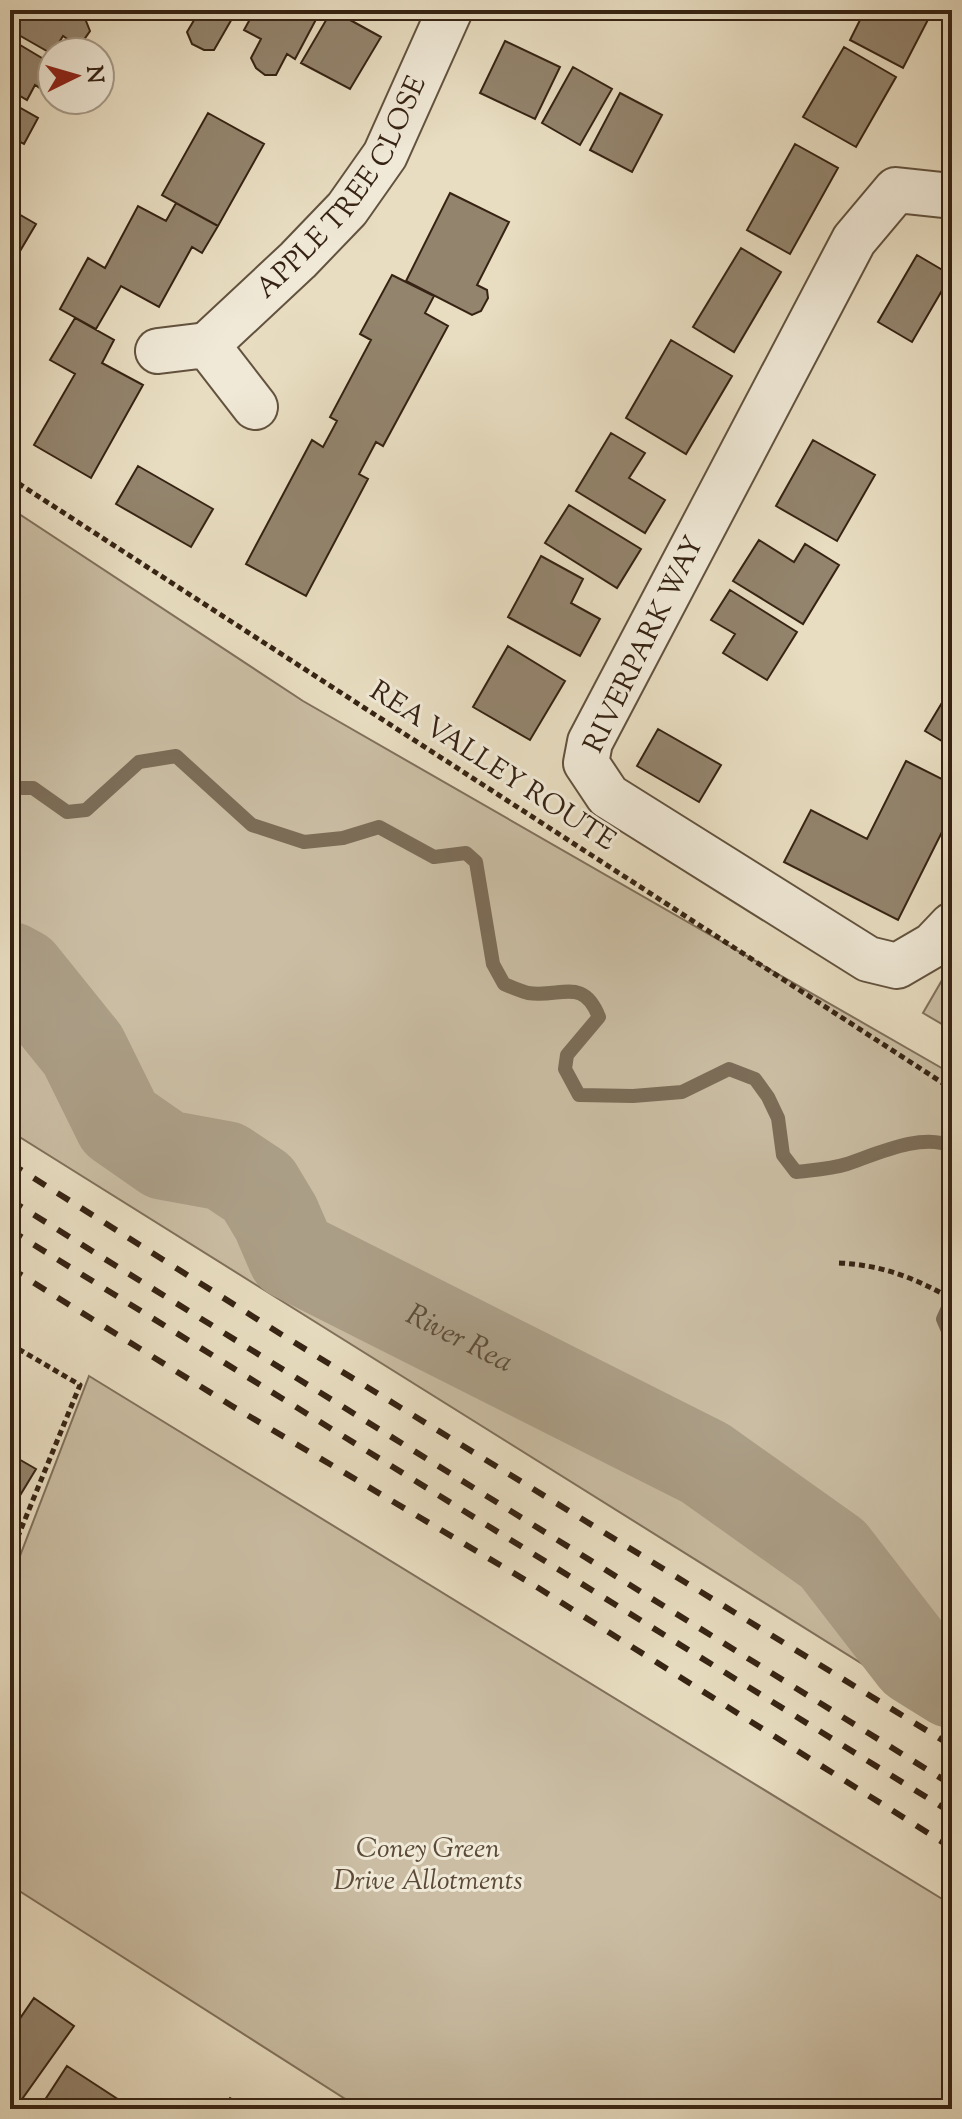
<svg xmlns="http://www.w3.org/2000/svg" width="962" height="2119" viewBox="0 0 962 2119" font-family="'Sorts Mill Goudy',serif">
  <rect width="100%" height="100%" fill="#e8ddc1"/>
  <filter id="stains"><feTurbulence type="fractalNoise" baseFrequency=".0025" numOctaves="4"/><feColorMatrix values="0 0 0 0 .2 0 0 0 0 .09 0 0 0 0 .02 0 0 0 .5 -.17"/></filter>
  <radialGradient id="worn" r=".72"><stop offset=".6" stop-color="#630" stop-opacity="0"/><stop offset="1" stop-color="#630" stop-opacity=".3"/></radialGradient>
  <!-- green -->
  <path fill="#cabda3" stroke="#80705b" stroke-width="2" d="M10,508L303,701L952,1074V1720L10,1131Z
    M952,963V1030L923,1013Z
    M89,1376L952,1905V2109H361L10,1885V1582Z"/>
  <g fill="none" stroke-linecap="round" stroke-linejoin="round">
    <!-- stream -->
    <path stroke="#7c6d58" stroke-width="14" d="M10,788H33L67,812L86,810L139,762L176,756L252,825L304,842L343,838L379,827L434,857L466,853L476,862L493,964L504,984C511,987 520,991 528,993C561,998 583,976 599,1017L567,1055L565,1069L579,1095L633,1096L682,1092L729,1069L755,1079L768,1097L778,1118L783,1155L796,1172C812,1170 831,1169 847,1164C874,1155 924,1131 952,1147
      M952,1299L943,1319L952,1340"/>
    <!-- river -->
    <path stroke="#ab9e86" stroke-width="90" id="s1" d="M10,967L21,973L83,1050L119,1123L165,1155L225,1166L258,1188L276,1218L292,1255L705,1463L833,1554L915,1660L952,1683"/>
  </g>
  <!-- building -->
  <path fill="#93846d" stroke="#362313" stroke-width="2" d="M10,10H74L84,16L90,31L83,41L73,43L63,36L52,54L10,30Z
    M189,10H237L214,50H204L192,44L187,32L197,15Z
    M255,10H321L295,59L287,54L276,75H265L256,68L251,58L261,39L244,30Z
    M332,10L381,37L350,89L301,63Z
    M865,10H933L903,68L850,40Z
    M10,39L52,64V89L49,94L35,85L27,100L10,90Z
    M505,41L560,67L535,119L480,93Z
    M844,47L896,77L856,147L803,117Z
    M573,67L612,89L580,145L542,123Z
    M620,93L662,115L632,172L590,150Z
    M10,102L38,118L24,144L10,137Z
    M208,113L264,144L218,226L162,195Z
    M795,144L838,168L790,254L747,230Z
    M450,193L509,222L477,285L487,290L488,298L481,311L472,315L406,281Z
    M176,203L218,226L202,253L192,247L159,307L121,286L96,329L60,309L88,258L105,268L138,206L166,221Z
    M10,209L36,224L10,268Z
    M741,248L781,272L734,352L693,327Z
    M917,255L951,275L912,342L878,322Z
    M392,275L434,296L425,313L448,326L383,446L376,442L359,474L368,479L306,596L246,564L312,440L323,447L337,421L330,417L371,340L360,334Z
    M75,318L114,340L102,363L143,385L91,478L34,445L75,374L50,360Z
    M671,340L732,376L686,454L626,418Z
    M611,433L645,453L629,478L665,500L645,533L576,491Z
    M813,440L875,475L837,541L776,506Z
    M138,466L213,509L191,547L116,504Z
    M569,505L641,549L617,588L545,543Z
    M759,540L794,562L805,544L839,565L803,624L733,581Z
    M541,556L583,579L571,603L600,619L580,656L508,617Z
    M730,590L797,632L767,680L723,653L735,634L711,620Z
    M508,646L565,681L530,740L473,707Z
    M952,686V747L925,731Z
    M658,729L721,765L699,802L637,766Z
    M906,761L952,784V812L898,920L784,862L811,810L867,839Z
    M10,1454L36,1469L10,1512Z
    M34,1998L74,2026L15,2109H10V2033Z
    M67,2066L133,2109H39Z
    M230,2098L248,2109H222Z"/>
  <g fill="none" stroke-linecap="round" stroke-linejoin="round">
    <!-- minor casing -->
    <g stroke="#62523e" stroke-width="48">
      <g id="minor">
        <path d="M952,196L896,190L854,240L590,742L586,763L608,796L868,959L897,966L933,945L952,925"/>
        <path id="s2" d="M207,345L298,260L347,209L385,155L450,10"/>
        <path d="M158,351L207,345L255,407"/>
      </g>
    </g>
    <!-- path -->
    <path stroke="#362313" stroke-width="5" stroke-dasharray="6 4" stroke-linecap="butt" d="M10,478L952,1089
      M839,1263C882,1265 915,1278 952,1299
      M10,1344L80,1385L10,1556
      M11,1553L20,1557"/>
    <!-- minor -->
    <use href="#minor" stroke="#f0e9d7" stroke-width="44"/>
    <!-- rail -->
    <path stroke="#362313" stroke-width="6" stroke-dasharray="14 14" stroke-linecap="butt" d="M10,1163L279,1333L952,1746
      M10,1200L952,1785
      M10,1230L952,1813
      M10,1268L232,1406L532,1584L952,1848"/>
  </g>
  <g text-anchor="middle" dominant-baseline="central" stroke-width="6" stroke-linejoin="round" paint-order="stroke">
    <!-- street labels -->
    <g font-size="28" fill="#362313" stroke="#f0e9d7">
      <text stroke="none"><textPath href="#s2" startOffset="210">APPLE TREE CLOSE</textPath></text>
      <text transform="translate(645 645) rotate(-64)">RIVERPARK WAY</text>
      <text transform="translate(492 767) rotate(33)">REA VALLEY ROUTE</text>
    </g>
    <!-- park labels -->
    <g font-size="28" font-style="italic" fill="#5b4a37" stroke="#f0e9d7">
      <text x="428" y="1850">Coney Green<tspan x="428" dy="32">Drive Allotments</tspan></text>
    </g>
    <!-- water labels -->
    <g font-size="30" font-style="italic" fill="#5f4e3b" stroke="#f0e9d7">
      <text stroke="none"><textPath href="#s1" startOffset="612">River Rea</textPath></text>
    </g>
  </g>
  <!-- margin -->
  <rect width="962" height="2119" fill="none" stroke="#e8ddc1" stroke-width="40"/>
  <rect x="12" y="12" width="938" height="2095" fill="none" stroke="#362313" stroke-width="4"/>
  <rect x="20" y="20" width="922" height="2079" fill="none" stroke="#362313" stroke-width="2"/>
  <!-- north arrow -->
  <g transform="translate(76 76) rotate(85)"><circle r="38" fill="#f0e9d7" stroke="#a69a89" stroke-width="2"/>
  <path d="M0-6L14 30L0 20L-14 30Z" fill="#8f2418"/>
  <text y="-12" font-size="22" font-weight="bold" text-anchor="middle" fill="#362313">N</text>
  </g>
  <rect width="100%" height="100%" filter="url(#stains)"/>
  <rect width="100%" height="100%" fill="url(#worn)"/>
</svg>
